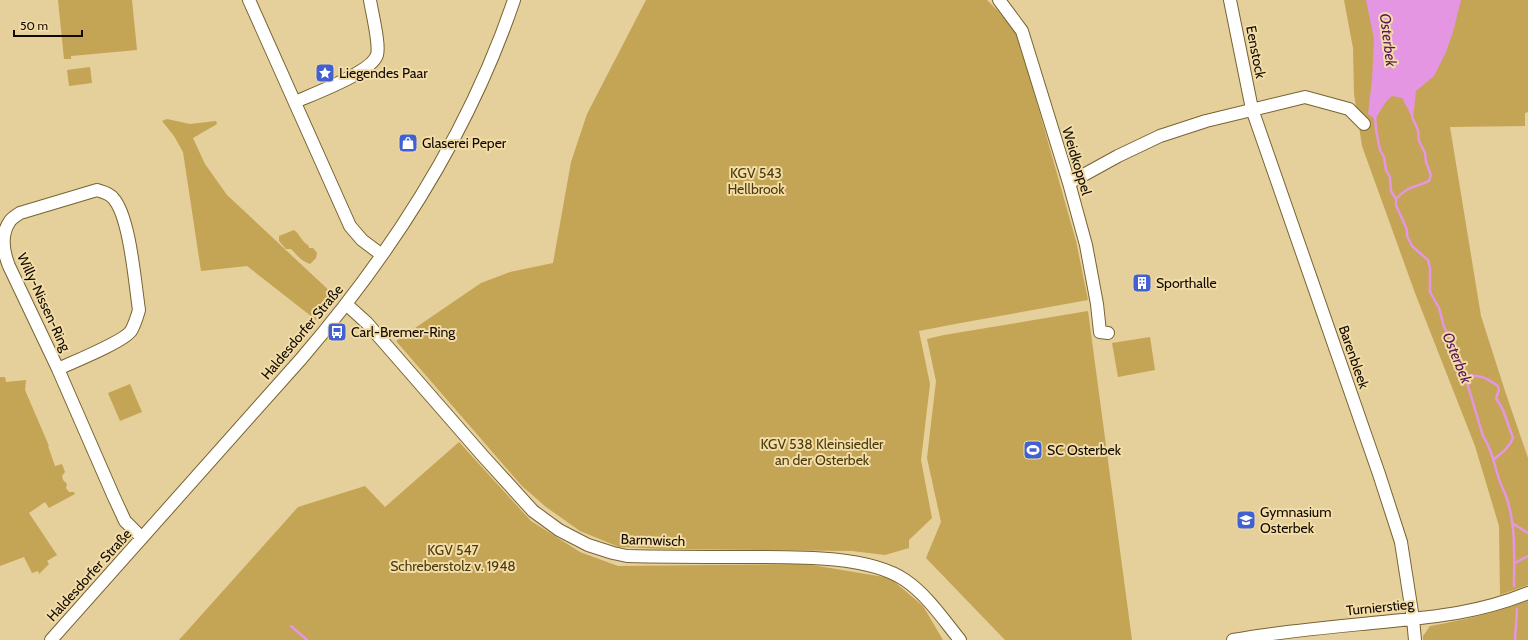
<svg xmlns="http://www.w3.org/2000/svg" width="1528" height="640" viewBox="0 0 1528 640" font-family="Cabin,sans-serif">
  <rect width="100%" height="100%" fill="#e5cf9a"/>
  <!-- green -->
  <path fill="#c4a455" d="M58,0H132L137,50L71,56V59H64Z
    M646,0H987L998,11L1018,36L1076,241L1088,300L955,324L919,331L930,384L921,460L932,518L909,540V548L885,555L852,551L663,549L619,547L580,531L546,507L522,486L396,341L481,283L510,272L553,263L571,162L587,114Z
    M1344,0H1528V112L1525,113V126L1450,127L1481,316L1505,391L1528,458V585L1500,595L1499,526L1475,446L1415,293L1362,146L1354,94L1353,48Z
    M90,67L92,83L69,86L67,70Z
    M167,119L190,124L216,121L217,124L193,138L205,164L227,195L335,296L316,320L247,266L201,271L183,152L174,136L162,121Z
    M294,230C301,235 300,240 308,245L309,248H313L317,253L316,258L310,264C301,261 297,255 291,249H286L279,241V236Z
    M1088,311L1132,640H1005L926,558L941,522L927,458L936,381L927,339L944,335Z
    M1150,337L1155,370L1118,377L1112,343Z
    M0,377H5L6,382L26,380L25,390L49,446H48L55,466L62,464L65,472L62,476L63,480L67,484L66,488L69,492H74L75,494L49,508L45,502L29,513L57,555L47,561L49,564L39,574L38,571L32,573L24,557L0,566Z
    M130,384L142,412L120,421L108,393Z
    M459,442L531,521L580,552L618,566L806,564L890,578L923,606L943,640H179L298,507L365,486L385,507Z
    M1528,600V640H1423V636L1430,626C1464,620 1496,613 1528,600Z"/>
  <!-- water -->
  <path fill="#e496e2" d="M1366,0H1461L1453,32L1446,52L1434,76L1416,91L1413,119L1402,98L1392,96C1383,103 1382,110 1375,119L1368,114L1372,79L1374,39Z"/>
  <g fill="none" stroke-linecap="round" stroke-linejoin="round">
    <!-- stream -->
    <path stroke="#e496e2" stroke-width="2.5" d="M1375,116L1376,130L1380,150L1384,157L1386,170L1390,177L1391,191L1396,199V205L1407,230V236L1412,246L1428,260L1430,268V292L1439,308L1444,327L1452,342L1465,376L1483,436C1492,449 1494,464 1499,479C1501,486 1505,492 1507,499C1516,526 1514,558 1514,586
      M1396,199C1406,187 1416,187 1429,181L1431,175L1426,162L1425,153L1419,141L1418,130L1412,117
      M1465,376C1479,374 1487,378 1498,386L1499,390L1496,398L1503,410L1513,438C1509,448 1502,453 1494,459
      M1512,523L1528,533
      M1515,563L1528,556
      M291,626L307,640
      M1515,640L1517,609"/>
    <!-- minor casing -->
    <g stroke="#786432" stroke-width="14">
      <path id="minor" d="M249,0L350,226L362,240L382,255
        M999,0L1022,31L1069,183L1086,245L1097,304L1100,332L1108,333
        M1230,0L1252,109L1379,474L1401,542L1413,619L1415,640
        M295,102C313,94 371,73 377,55C380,44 372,13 370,0
        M1069,183L1118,156L1160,136L1206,121L1305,97L1349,109L1364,124
        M346,304L367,323L483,456L533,511L559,530L588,545L613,553L627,556C665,557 704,557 742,557C788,557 867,554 905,580C927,595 943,619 960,640
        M58,369L9,266C3,251 0,235 10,221C12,218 17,215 20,213L97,190C103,192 109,193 113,198C130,216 135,284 139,310C137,317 135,324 131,331C123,342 73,362 58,369L113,495L125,521L142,538
        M51,640L301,359C392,253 469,133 514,0
        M1233,640C1282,631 1332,627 1382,622C1434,617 1479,613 1528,593"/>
    </g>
    <!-- minor -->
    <use href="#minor" stroke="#fff" stroke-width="12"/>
  </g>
  <!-- icons -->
  <defs>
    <g id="sight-square" transform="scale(1)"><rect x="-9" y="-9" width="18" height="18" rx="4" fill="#4161d3" stroke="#f2dca7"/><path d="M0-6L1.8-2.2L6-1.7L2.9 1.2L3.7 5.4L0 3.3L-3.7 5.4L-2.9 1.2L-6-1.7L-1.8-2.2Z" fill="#fff"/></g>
    <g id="shop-square" transform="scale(1)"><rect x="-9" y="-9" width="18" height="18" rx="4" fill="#4161d3" stroke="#f2dca7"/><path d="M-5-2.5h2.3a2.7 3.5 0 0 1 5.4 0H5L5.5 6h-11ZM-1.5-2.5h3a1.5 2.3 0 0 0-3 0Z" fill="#fff"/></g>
    <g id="building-square" transform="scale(1)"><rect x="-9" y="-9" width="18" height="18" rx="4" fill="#4161d3" stroke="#f2dca7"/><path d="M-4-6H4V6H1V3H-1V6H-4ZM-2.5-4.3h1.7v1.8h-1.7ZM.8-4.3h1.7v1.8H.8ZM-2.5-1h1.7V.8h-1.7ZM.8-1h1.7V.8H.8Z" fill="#fff"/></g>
    <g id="bus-square" transform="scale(1)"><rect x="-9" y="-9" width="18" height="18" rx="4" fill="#4161d3" stroke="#f2dca7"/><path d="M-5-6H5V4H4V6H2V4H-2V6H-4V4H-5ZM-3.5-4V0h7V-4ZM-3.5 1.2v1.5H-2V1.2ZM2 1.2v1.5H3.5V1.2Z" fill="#fff"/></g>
    <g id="stadium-square" transform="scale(1)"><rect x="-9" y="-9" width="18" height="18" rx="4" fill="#4161d3" stroke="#f2dca7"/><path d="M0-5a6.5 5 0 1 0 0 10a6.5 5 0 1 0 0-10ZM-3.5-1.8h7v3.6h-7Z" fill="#fff"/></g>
    <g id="school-square" transform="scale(1)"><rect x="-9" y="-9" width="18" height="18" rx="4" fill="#4161d3" stroke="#f2dca7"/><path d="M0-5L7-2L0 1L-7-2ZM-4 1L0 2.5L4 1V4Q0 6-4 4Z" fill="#fff"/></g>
  </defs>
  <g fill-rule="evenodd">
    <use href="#sight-square" x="325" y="73"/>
    <use href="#shop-square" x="408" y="143"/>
    <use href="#building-square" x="1142" y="283"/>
    <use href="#bus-square" x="337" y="332"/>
    <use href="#stadium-square" x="1033" y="450"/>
    <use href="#school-square" x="1246" y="520"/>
  </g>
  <g text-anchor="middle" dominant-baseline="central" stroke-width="4" stroke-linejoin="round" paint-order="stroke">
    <!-- street labels -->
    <g font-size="14" fill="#120a00" stroke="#f2dca7">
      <text transform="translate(1256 52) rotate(79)">Eenstock</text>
      <text transform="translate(1077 161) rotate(73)">Weidkoppel</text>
      <text transform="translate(44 302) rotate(65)">Willy-Nissen-Ring</text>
      <text transform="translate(302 332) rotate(-50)">Haldesdorfer Straße</text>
      <text transform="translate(1354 357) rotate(71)">Barenbleek</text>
      <text transform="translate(653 540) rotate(2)">Barmwisch</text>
      <text transform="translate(89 575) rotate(-48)">Haldesdorfer Straße</text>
      <text transform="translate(1380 607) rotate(-6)">Turnierstieg</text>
    </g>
    <!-- poi labels -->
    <g font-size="14" fill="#120a00" stroke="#f2dca7" text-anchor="start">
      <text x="339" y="73">Liegendes Paar</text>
      <text x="422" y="143">Glaserei Peper</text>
      <text x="1156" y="283">Sporthalle</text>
      <text x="351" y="332">Carl-Bremer-Ring</text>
      <text x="1047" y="450">SC Osterbek</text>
      <text x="1260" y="512">Gymnasium<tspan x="1260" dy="16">Osterbek</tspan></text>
    </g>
    <!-- park labels -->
    <g font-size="14" fill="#4b3a0b" stroke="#f2dca7">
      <text x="756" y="173">KGV 543<tspan x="756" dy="16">Hellbrook</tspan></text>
      <text x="822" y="444">KGV 538 Kleinsiedler<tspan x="822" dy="16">an der Osterbek</tspan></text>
      <text x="453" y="550">KGV 547<tspan x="453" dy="16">Schreberstolz v. 1948</tspan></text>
    </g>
    <!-- water labels -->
    <g font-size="15" font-style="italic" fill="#591459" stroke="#f2dca7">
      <text transform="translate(1388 40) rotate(83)">Osterbek</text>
      <text transform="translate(1457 358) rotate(68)">Osterbek</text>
    </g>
  </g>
  <!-- scale -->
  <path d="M14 30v6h68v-6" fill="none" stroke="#120a00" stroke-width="2"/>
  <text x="20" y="30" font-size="12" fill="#120a00" stroke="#f2dca7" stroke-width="3" paint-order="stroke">50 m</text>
</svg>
